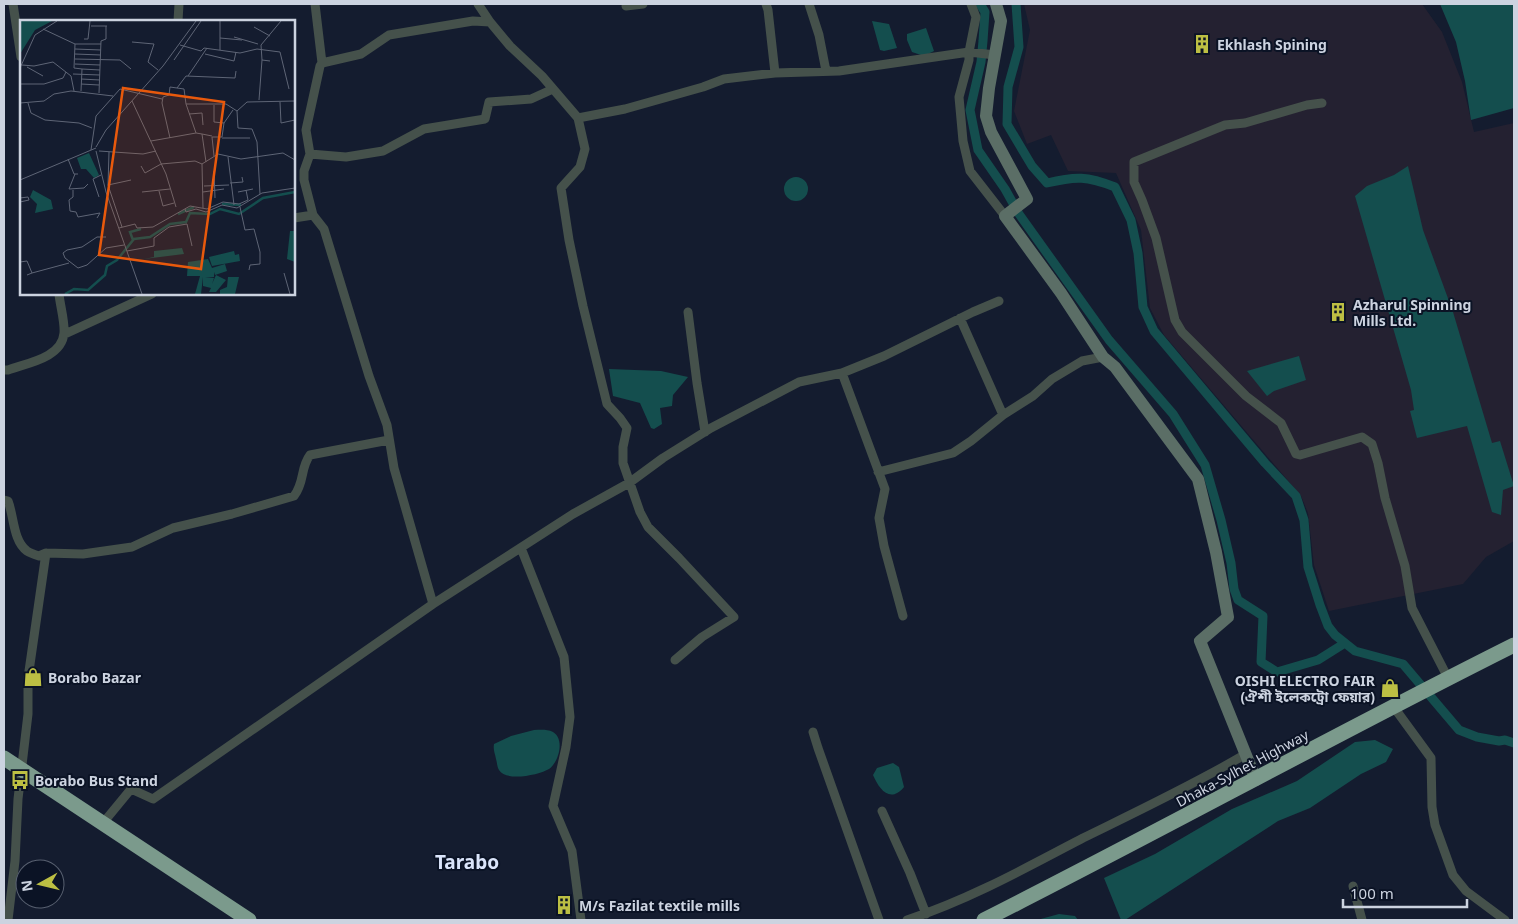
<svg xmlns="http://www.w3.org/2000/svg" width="1518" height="924" viewBox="0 0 1518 924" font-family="'Noto Sans','Noto Sans Bengali',sans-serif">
  <rect width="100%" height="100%" fill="#141c2f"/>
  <!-- industrial -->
  <path fill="#242131" d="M1024,4H1422L1442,32L1462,82L1474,132L1514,123V541L1486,557L1463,584L1329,611L1314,565L1308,513L1301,496L1164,335L1150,308L1141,230L1116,173L1068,171L1051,135L1027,144L1014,111L1030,30Z"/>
  <!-- water -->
  <path fill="#144e4e" d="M1440,4H1514V108L1471,120L1465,81L1456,42Z
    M872,21L889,24L897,48L884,51L880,50Z
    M926,28L934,51L924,56L912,52L907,40V34Z
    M1408,166L1423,230L1453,312L1492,443L1500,441L1514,486L1503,490L1501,515L1492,512L1467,426L1417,438L1410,411L1414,410L1411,390L1355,196L1367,186L1394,175Z
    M784 189a12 12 0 1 1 24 0a12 12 0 1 1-24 0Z
    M1299,356L1306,380L1274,391L1267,396L1247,371Z
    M609,369L661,371L688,377L673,395L672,406L660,408L662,424L654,429L651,428L640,403L613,396Z
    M534,730C540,730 547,729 553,732C565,739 559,762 549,769C539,775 506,782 499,770C497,767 497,762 496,759C495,753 493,750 494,744L511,736Z
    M1375,740L1393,749L1386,762L1361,774L1310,808L1278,821L1125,920H1121L1104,878L1155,854L1232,809L1297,781L1355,742Z
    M893,763L899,767L904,787C890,804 879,789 873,775L877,768Z
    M1059,914L1075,916L1078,920H1037Z"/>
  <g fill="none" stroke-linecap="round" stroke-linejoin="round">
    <!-- canal -->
    <path stroke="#144e4e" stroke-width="9" d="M980,4L985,12L983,41L981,62L970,110L978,150L1005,189L1019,214L1109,340L1173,414L1205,465L1221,520L1231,563L1234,589L1238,600L1263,616L1261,662L1277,672L1318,660L1345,643
      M1016,4L1019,47L1008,87L1007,124L1032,166L1047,183C1076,176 1087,176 1115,187L1131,220L1138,253L1143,307L1154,331L1265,463L1296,496L1304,520L1308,567L1320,605L1328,626L1335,635L1355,651L1403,664L1459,730L1477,737L1499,741L1505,740L1514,743"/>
    <!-- street -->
    <path stroke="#45514b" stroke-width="9" d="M13,4L21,57
      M315,4L322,63L361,54L389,35L473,21L490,22
      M478,4L490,22L510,46L542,76L578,118L585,149L580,167L561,188L569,240L583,306L607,404L620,418L627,428L623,447V463L640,512L648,527L679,558L734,617L702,637L675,660
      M766,4L768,10L775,73
      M809,4L819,35L826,71
      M971,4L976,17L969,52V60L959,97L963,141L970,171L1005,216
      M626,6L643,4
      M178,21L179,4
      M322,63L320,66L306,130L310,154L346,157L383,151L424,129L485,119L489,102L531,99L553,89
      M1322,103L1307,105L1245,123L1225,125L1134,162V182L1142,200L1156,238L1175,320L1182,332L1246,396L1281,423L1296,454L1300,455L1362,437L1372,444L1378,463L1385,498L1405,566L1412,608L1448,678
      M578,118L625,109L703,87L724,79L775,73L839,71L969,52L995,55
      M313,215L324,229L369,376L387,425L394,468L433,604
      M294,218L313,215L304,180V171L310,154
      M688,312L697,383L705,432
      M65,334L152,294
      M4,370H8C27,363 62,358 64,333C65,322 60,305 59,294
      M842,373L885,489L879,518L884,546L903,616
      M1003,415L1033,396L1052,379L1082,361L1103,357
      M878,472L953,453L971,441L1003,415L960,318
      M4,500L8,501C14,516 13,541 27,551C30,553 36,555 39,556L46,553L83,554L132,547L173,528L232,514L294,496C305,482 300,468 310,455L389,440
      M521,548L564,657L570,717L566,747L553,806L572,851L581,920
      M1393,706L1431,758L1432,807L1435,825L1453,875L1466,891L1505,920
      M813,732L818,748L879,920
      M882,811L910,873L926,914
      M103,823L131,789L153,799L433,604L573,514L629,483L663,458L711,428L799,382L842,373L884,356L973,312L999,301
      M1353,886L1362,920
      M8,920L15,861L18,799L28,714V678L46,553
      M907,920C968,900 1026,868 1083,838C1138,811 1193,785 1246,754"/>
    <!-- secondary -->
    <path stroke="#5b6e66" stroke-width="12" d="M996,4L1001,21L989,88L986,116L991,132L1027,199L1005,216
      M1005,216L1061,293L1103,357L1115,367L1198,479L1216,552L1228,617L1200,641L1256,780"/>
    <!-- highway -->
    <path stroke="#7b9a8c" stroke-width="15" d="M4,758L249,920
      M984,920C1162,830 1336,734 1514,645"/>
  </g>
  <!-- icons -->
  <defs>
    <g id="building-bare" transform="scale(1.5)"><path d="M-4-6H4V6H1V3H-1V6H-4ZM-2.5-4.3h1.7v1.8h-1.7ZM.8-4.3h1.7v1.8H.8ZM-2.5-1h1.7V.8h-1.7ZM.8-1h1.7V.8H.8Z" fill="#bcbf43" stroke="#0b1325" stroke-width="2.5" paint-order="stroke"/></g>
    <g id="shop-bare" transform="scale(1.5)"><path d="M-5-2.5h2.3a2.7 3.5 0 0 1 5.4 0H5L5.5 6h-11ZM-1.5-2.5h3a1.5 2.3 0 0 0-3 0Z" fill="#bcbf43" stroke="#0b1325" stroke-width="2.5" paint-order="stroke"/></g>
    <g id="bus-bare" transform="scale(1.5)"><path d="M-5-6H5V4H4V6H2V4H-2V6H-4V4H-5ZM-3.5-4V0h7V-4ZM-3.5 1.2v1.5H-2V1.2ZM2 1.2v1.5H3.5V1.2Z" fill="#bcbf43" stroke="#0b1325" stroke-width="2.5" paint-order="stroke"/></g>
  </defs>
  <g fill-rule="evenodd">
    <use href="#building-bare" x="1202" y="44"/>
    <use href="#building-bare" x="1338" y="312"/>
    <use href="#shop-bare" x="33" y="677"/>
    <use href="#shop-bare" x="1390" y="688"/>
    <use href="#bus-bare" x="20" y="780"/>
    <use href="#building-bare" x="564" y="905"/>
  </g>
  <g text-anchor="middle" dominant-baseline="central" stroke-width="4" stroke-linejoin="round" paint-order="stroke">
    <!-- poi labels -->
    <g font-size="14" font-weight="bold" fill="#ccd3e0" stroke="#0b1325" text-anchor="start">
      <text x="1217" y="44">Ekhlash Spining</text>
      <text x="1353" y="304">Azharul Spinning<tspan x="1353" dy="16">Mills Ltd.</tspan></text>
      <text x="48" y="677">Borabo Bazar</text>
      <text x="1375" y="680" text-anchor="end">OISHI ELECTRO FAIR<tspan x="1375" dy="16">(ঐশী ইলেকট্রো ফেয়ার)</tspan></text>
      <text x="35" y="780">Borabo Bus Stand</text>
      <text x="579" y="905">M/s Fazilat textile mills</text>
    </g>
    <!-- street labels -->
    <g font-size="14" fill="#ccd3e0" stroke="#0b1325">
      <text transform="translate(1242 768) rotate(-28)">Dhaka-Sylhet Highway</text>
    </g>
    <!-- district labels -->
    <g font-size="19" font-weight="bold" fill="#dae4fa" stroke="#0b1325">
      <text x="467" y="862">Tarabo</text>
    </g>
  </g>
  <!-- overview -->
  <g transform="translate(20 20)">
    <rect width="275" height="275" fill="#141c2f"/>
    <path d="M0,1H32L15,10L0,34ZM69,133L79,155L74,158L66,149H61L57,138ZM13,170L31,180L33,189L15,193L17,184L10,177ZM270,211H275V242L267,239ZM162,228L164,234L124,239L134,237V231ZM214,231L215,235L219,234L220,241L192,246L189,237ZM188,239L192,248L205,244L207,251L195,255L194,252V257L185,258H194L192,264L196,255L206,260L196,272H189L191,268L183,266V257L181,274H175L180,256H167L168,242ZM208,257H219L215,274H200V270L207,267Z" fill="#144e4e"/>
    <path fill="none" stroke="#144e4e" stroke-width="2.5" d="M202,184L221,185M158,194L174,187M113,220L110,212L121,209M45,274L54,269L68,270L85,255L87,246L97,240L114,219L130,217L150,204L166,202L170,193L190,194L200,189L219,194L243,178L275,172"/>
    <path fill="none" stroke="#5e6576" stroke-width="1" d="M71,6H87M234,7L250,16M23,9L55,24M214,17L238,24M200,18L222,20M64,19H68L70,1M112,22L134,24L128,42L138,50M160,25L181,31L184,28L220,33L237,29L260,32L269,69M55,29L81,30M200,30V1M55,34L81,35M185,34L214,41L216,32M55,39L100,40L111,49M154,40L181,1M250,41L242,40L241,25L261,1M55,44L80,45M2,45L14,46L33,42L51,56L54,71M7,47L23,56M0,48L15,15L37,1M62,49L80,50M53,54L80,55M168,56L187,28M61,59L80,60M0,64H24L43,58L46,52M61,64L79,65M157,68L166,56L215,58L216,51M61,71L62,49L54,48L55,24H81M79,73L81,21L86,19V6M239,80L242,40M112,81L146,154L156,187M260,82L261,103L275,100M0,83L24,81L34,74L51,71L93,76M8,83L11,93L25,100L59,103L72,108M166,84L176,113L182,114M194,85V102L204,103L202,117H192L194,136M217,91L218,108L232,109L237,122L240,174M169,94L182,93L183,105M204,103L213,90M150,118L142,83L143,77L149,75L150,67L164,69L166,84H206L217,91L227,82L275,81M202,118H230M131,121L176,113M76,127L86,110L143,46L176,1M71,130L76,96L100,69L142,79M76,131L86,172L122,274M79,131L123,134L136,131M89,132L88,165L102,207M208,137L214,185M48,139L54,154H58M186,142L182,114L192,116M182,144L183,188M121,146L125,153L141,144L175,141L182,144L198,134L221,139L263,133L275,140M194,151L195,178M55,154L49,169L64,168L68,164M0,160L76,128M210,163L223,162L222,157M88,165L111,160M184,166L209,165M53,170V177L49,180L50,191L56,192L58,197L80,193L77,198M139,171L143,186L154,183M122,172L150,169M183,172L204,169M218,172L233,169M79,177L73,159L81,155M0,178L8,177L9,180L0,182M220,187L225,210L234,209L240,232V244L230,245L229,250M165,189L166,192L176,189L186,192L202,185L217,188L242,173L275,168M99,208L115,204L117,208L133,207L170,186L187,189L203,182L219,184L228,180L226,170M86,217H77L62,227L47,230L43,233L45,238L58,248L67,245L86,228L104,225M107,231L134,226V218L149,207L167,204L172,226M0,242L7,241L12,253L7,255M12,253L49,243M264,253L270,274"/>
    <path fill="#e8590c" fill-opacity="0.15" stroke="#e8590c" stroke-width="2.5" d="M103,68L204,82L181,249L79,235Z"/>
    <rect width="275" height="275" fill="none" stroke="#ccd3e0" stroke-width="2.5"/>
  </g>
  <!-- border -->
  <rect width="1518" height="924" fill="none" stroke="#ccd3e0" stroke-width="10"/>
  <!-- north arrow -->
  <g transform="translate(40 884) rotate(262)"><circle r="24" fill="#0b1325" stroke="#586070"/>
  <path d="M0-4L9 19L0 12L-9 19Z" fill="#bcbf43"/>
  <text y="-8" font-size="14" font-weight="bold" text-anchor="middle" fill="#ccd3e0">N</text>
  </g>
  <!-- scale -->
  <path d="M1343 899v8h124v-8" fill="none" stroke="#ccd3e0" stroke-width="2.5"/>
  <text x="1350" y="899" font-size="15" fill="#ccd3e0" stroke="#0b1325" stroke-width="4" paint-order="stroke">100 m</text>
</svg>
